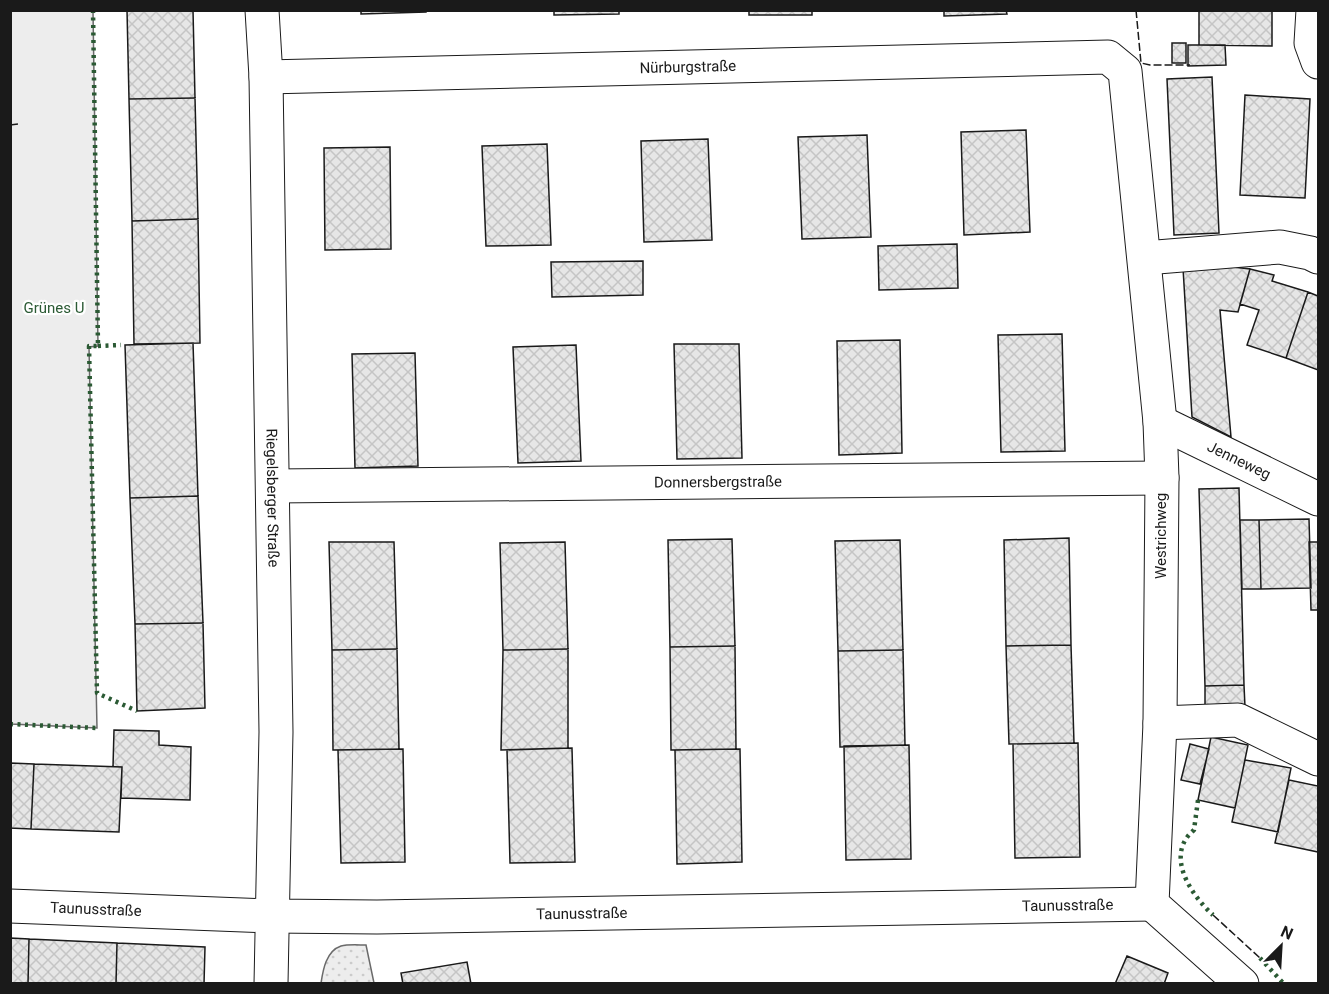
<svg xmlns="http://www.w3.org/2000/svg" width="1329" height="994" viewBox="0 0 1329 994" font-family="Roboto,sans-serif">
  <defs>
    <pattern id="grass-dots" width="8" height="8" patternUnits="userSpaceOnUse" patternTransform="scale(1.5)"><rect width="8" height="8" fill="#ededed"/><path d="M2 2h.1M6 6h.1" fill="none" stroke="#cbcbcb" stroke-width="1.8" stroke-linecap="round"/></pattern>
    <pattern id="building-cross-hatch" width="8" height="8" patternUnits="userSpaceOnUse" patternTransform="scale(1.5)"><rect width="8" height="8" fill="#e6e6e6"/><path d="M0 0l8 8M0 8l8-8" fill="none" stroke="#c5c5c5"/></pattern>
  </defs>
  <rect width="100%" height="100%" fill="#fff"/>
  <!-- grass -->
  <path fill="url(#grass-dots)" stroke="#6a6a6a" stroke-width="1.5" d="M366,945L374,983H321C323,970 326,951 341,946C348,944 359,945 366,945Z"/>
  <!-- park -->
  <path fill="#ededed" stroke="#6a6a6a" stroke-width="1.5" d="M11,10L93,11L98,346L89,347L97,728L11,724Z"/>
  <!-- building -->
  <path fill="url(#building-cross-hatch)" stroke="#1a1a1a" stroke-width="1.5" d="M127,10H193L195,98L129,99Z
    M361,10H426V12L361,14Z
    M554,10H619V14L554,15Z
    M749,10H812V15H749Z
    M944,10H1006L1007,14L944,16Z
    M1199,10H1272V46L1199,45Z
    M1172,43H1186V63H1172Z
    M1188,45H1225L1226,65L1188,66Z
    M1212,77L1219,233L1174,235L1167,79Z
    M1245,95L1310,99L1305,198L1240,195Z
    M195,98L198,219L132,221L129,99Z
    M1026,130L1030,232L964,235L961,132Z
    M867,135L871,237L802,239L798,137Z
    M708,139L712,240L644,242L641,141Z
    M547,144L551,245L486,246L482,146Z
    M390,147L391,249L325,250L324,148Z
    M198,219L200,343L134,344L132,221Z
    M957,244L958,288L879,290L878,246Z
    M643,261V295L552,297L551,262Z
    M1233,267L1250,269L1238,312L1220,310L1231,437L1192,417L1183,268Z
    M1250,269L1274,275L1272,281L1308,292L1286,358L1247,345L1259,310L1240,304Z
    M1308,292L1318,296V370L1286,358Z
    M1062,334L1065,451L1001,452L998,335Z
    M900,340L902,453L839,455L837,341Z
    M193,343L198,496L130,498L125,345Z
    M674,344H739L742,458L677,459Z
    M576,345L581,461L518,463L513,347Z
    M415,353L418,466L355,468L352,354Z
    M1239,488L1244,685L1205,686L1199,489Z
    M198,496L203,623L135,624L130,498Z
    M1309,519L1311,588L1261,589L1259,520Z
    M1240,520H1259L1261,589H1242Z
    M1069,538L1071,645L1006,646L1004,540Z
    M732,539L735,646L670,647L668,540Z
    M900,540L903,650L838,651L835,541Z
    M329,542H394L397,649L332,650Z
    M565,542L568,649L503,650L500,543Z
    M1309,542H1318V610H1311Z
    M203,623L205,708L137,711L135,624Z
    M1071,645L1074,743L1009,744L1006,646Z
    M735,646L736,749L671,750L670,647Z
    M397,649L399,749L333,750L332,650Z
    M568,649V748L501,750L503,650Z
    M903,650L905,745L840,747L838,651Z
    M1244,685L1245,707H1205V686Z
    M114,730L159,731V745L191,747L190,800L121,798L122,767H113Z
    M1211,737L1248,745L1235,808L1198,800Z
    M1078,743L1080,857L1015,858L1013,744Z
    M1190,744L1209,749L1200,784L1181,780Z
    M909,745L911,859L846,860L844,746Z
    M572,748L575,862L510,863L507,750Z
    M403,749L405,862L341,863L338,750Z
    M740,749L742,862L677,864L675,750Z
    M1245,760L1291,768L1278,832L1232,822Z
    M10,763L34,764L31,829L10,828Z
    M34,764L122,767L119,832L31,829Z
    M1289,780L1318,786V852L1275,843Z
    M10,938L29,939L28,984H10Z
    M29,939L117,943L116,984H28Z
    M117,943L205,947L204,984H116Z
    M1127,956L1168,973L1164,984H1115Z
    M467,962L471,984H403L401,973Z"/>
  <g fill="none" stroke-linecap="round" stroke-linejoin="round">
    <!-- minor casing -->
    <g stroke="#1a1a1a" stroke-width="35">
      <g id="minor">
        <path id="s1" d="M262,10L266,77L276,732L271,984"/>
        <path d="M1313,10L1311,43L1318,62"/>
        <path id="s2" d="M266,77L1108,57L1125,71L1160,422L1162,478L1160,723L1152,904L1242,984"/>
        <path d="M1145,258L1280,247L1310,253L1318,257"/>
        <path id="s3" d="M1160,422L1318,499"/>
        <path id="s4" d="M274,486L1162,478"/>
        <path d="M1160,723L1238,720L1318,759"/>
        <path id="s5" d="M10,906L271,916L377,917L1152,904"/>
      </g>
    </g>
    <!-- minor -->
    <use href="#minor" stroke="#fff" stroke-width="33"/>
    <!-- hedge -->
    <path stroke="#2b5a34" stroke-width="4.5" stroke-dasharray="3 4.5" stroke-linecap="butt" d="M93,10L98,346H89L97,693L137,711
      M98,346L121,345
      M10,724L97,728
      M1198,800L1194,830C1164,855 1191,895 1213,915
      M1260,958L1284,984"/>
    <!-- fence -->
    <path stroke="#1a1a1a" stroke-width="1.5" stroke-dasharray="8 3" stroke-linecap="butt" d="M1136,10L1141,63L1150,65H1190
      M10,125L19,124
      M1213,915L1260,958"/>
  </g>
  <g text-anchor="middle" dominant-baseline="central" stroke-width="4.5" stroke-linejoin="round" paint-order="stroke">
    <!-- street labels -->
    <g font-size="15" fill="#1a1a1a" stroke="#fff">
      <text stroke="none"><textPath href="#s2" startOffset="422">Nürburgstraße</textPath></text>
      <text stroke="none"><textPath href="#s3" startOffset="88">Jenneweg</textPath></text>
      <text stroke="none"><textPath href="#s4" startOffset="444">Donnersbergstraße</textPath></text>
      <text stroke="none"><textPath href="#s1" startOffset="488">Riegelsberger Straße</textPath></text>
      <text transform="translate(1161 536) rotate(-90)">Westrichweg</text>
      <text stroke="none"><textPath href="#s5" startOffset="1058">Taunusstraße</textPath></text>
      <text stroke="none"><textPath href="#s5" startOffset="86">Taunusstraße</textPath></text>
      <text stroke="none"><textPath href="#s5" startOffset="572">Taunusstraße</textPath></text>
    </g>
    <!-- park labels -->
    <g font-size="15" fill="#2b5a34" stroke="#fff">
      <text x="54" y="308">Grünes U</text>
    </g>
  </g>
  <!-- border -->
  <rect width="1329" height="994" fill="none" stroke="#1a1a1a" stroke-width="24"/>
  <!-- north arrow -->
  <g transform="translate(1281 946) rotate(24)" stroke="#ffffff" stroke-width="4.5" paint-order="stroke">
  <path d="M0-4.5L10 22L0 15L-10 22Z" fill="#1a1a1a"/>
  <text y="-9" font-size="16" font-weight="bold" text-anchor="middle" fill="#1a1a1a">N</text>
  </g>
</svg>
